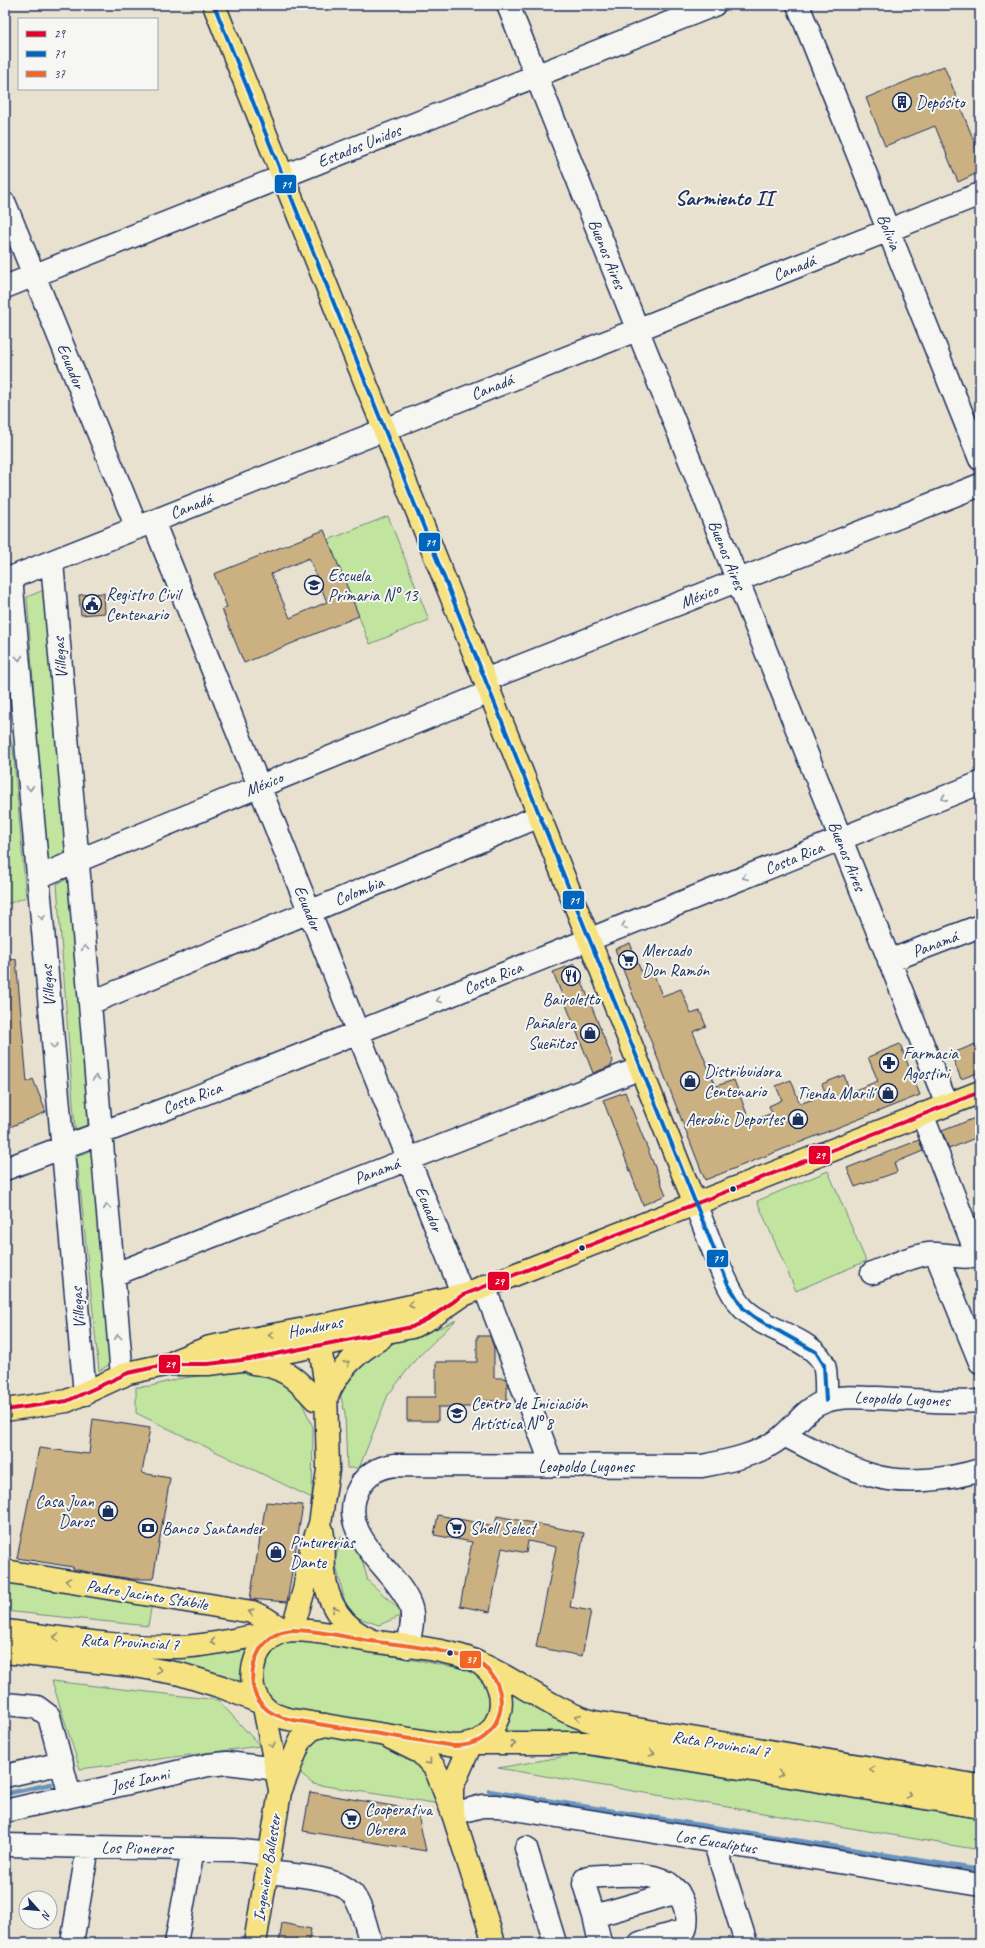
<svg xmlns="http://www.w3.org/2000/svg" width="985" height="1948" viewBox="0 0 985 1948" font-family="Caveat,sans-serif">
  <rect width="100%" height="100%" fill="#e9e1d0"/>
  <filter id="ink" filterUnits="userSpaceOnUse"><feTurbulence type="fractalNoise" baseFrequency=".025" numOctaves="2"/><feDisplacementMap in="SourceGraphic" scale="8" xChannelSelector="R" yChannelSelector="G"/><feConvolveMatrix kernelMatrix="1 2 1 2 8 2 1 2 1" color-interpolation-filters="sRGB"/></filter>
  <g filter="url(#ink)">
    <!-- green -->
    <path fill="#c1e59f" stroke="#6e8a7e" d="M388,516L429,620L370,644L328,540Z
      M44,590L66,857L46,863L27,597Z
      M5,726L13,747L26,897L5,905Z
      M73,876L88,1125L75,1129L57,884Z
      M93,1149L112,1363L99,1371L77,1157Z
      M828,1171L866,1261L796,1291L757,1201Z
      M456,1320L416,1359L388,1395L359,1468H347L345,1413L340,1394L351,1372L380,1350L407,1337L442,1327Z
      M233,1371L266,1375L287,1383L301,1401L313,1427L312,1498L136,1413V1387L151,1386L177,1379Z
      M341,1537L357,1541L368,1581L405,1614L379,1625L356,1617L345,1602L335,1561Z
      M5,1581L152,1603L148,1626L5,1611Z
      M296,1639L471,1670L483,1677L492,1695L486,1725L462,1737L279,1707L263,1691L264,1662L277,1643Z
      M249,1643L243,1663V1690L132,1656Z
      M52,1681L218,1700L260,1746L80,1769Z
      M510,1688L600,1735L575,1732L504,1733C512,1718 514,1705 510,1688Z
      M319,1734C355,1739 401,1742 427,1769C433,1775 437,1796 440,1804L313,1784L298,1772Z
      M578,1754L980,1819V1850L498,1768Z"/>
    <g fill="none" stroke-linecap="round" stroke-linejoin="round">
      <!-- stream -->
      <path stroke="#6893bd" stroke-width="4.5" d="M489,1791L980,1870
        M5,1794L51,1784"/>
    </g>
    <!-- building -->
    <path fill="#cbb181" stroke="#1b2f5e" fill-rule="evenodd" d="M944,66L980,156V172L958,182L935,126L885,146L866,98Z
      M324,530L359,616L244,663L222,609L227,607L214,574ZM309,558L327,602L290,618L271,574Z
      M104,593L105,613L81,615L79,595Z
      M630,943L641,971L651,967L662,996L681,989L691,1014L700,1011L706,1026L693,1032L716,1086L734,1080L750,1122L772,1113L769,1106L782,1100L776,1086L791,1080L800,1104L826,1094L822,1084L844,1075L850,1092L878,1081L868,1057L900,1044L920,1095L705,1180L615,949Z
      M16,959L27,1082L33,1079L46,1112L5,1129V960Z
      M575,964L613,1061L611,1066L593,1073L553,972Z
      M975,1044L980,1056V1072L961,1079L951,1054Z
      M625,1092L666,1195L643,1205L603,1100Z
      M980,1116V1136L949,1149L942,1131Z
      M919,1140L923,1151L894,1163L897,1172L855,1187L847,1168Z
      M477,1336H490L494,1348V1378H505L507,1382V1401H474V1407H438V1421H407V1397H436V1362H477Z
      M93,1419L150,1428L142,1473L170,1478L153,1579H132L94,1573L73,1569V1567L17,1558L39,1448L89,1454Z
      M266,1502L303,1505L287,1602L250,1599Z
      M438,1515L495,1526L497,1516L584,1533L570,1607L591,1611L582,1656L536,1647L556,1547L528,1541L526,1553L502,1548L490,1612L460,1606L472,1542L434,1535Z
      M310,1792L417,1810L426,1851L303,1831Z
      M282,1923L311,1929L308,1943H279Z"/>
    <g fill="none" stroke-linecap="round" stroke-linejoin="round">
      <!-- minor casing -->
      <g stroke="#1b2f5e" stroke-width="25">
        <path id="minor" d="M508,5L947,1105
          M798,5L980,459
          M5,204L137,528
          M5,287L714,5
          M153,521L463,1295
          M52,562L122,1376
          M11,577L85,1394
          M5,580L980,194
          M485,680L980,485
          M38,877L490,692
          M889,961L980,926
          M90,1003L540,816
          M922,1114L977,1255
          M5,1169L181,1103L980,783
          M695,1204C707,1231 724,1288 743,1308C763,1330 816,1340 824,1365C827,1376 826,1389 826,1401
          M936,1254L980,1362
          M872,1273C886,1268 914,1255 928,1254C946,1252 962,1261 980,1254
          M113,1275L641,1068
          M484,1286L552,1465
          M784,1435C812,1449 841,1466 871,1475C902,1485 949,1480 980,1470
          M408,1647C410,1633 415,1618 410,1605C396,1568 332,1534 360,1486C368,1472 380,1467 395,1465L702,1466C728,1461 758,1455 779,1439C795,1427 805,1408 826,1401C842,1395 860,1398 877,1398C911,1399 946,1404 980,1401
          M5,1704L37,1707L49,1716L70,1796
          M5,1776L62,1763
          M5,1811L208,1765L227,1763L277,1769
          M453,1814L482,1806H497L980,1885
          M714,1841L746,1943
          M5,1845L234,1850L270,1854
          M526,1848L555,1943
          M267,1872C290,1875 341,1876 354,1896C363,1909 366,1928 371,1943
          M594,1916L584,1884L585,1879L588,1877C610,1876 647,1870 666,1882C671,1884 674,1889 678,1892
          M73,1937L88,1847
          M176,1943L193,1849
          M600,1943L594,1916L678,1892C685,1905 689,1915 685,1930L640,1943"/>
      </g>
      <!-- major casing -->
      <g stroke="#1b2f5e" stroke-width="25">
        <path id="major" d="M214,5L695,1204
          M177,1360L210,1347L310,1328L457,1296
          M253,1363C283,1366 296,1378 315,1399
          M327,1396C339,1369 356,1353 381,1338
          M5,1410L67,1401L128,1373L169,1364H208L250,1359L412,1327L430,1318L463,1295L980,1092
          M322,1530C325,1544 323,1556 324,1570C326,1603 342,1628 373,1641
          M5,1571L252,1612L265,1618L285,1631
          M292,1630L304,1590L311,1549L320,1524L328,1470L326,1388L320,1346L310,1328
          M264,1707L280,1790
          M391,1738L421,1753L434,1767L438,1775L453,1814L494,1943
          M452,1806V1787L471,1744
          M255,1943L280,1792L301,1739L312,1729L325,1725"/>
      </g>
      <!-- highway casing -->
      <g stroke="#1b2f5e" stroke-width="25">
        <path id="highway" d="M292,1630C318,1630 345,1637 370,1641C399,1645 460,1650 482,1665C500,1678 506,1703 496,1722C488,1739 472,1746 454,1746L293,1720C282,1718 271,1715 263,1706C245,1687 251,1652 272,1637C278,1632 285,1631 292,1630Z
          M5,1631C62,1638 121,1648 179,1647C212,1646 245,1636 279,1633
          M5,1652L135,1666L180,1674L222,1687L259,1702
          M485,1666C522,1683 554,1711 594,1722L980,1786
          M474,1743H588L980,1807"/>
      </g>
      <!-- minor -->
      <use href="#minor" stroke="#f6f6f2" stroke-width="22"/>
      <!-- major -->
      <use href="#major" stroke="#f6e281" stroke-width="22"/>
      <!-- highway -->
      <use href="#highway" stroke="#f6e281" stroke-width="22"/>
      <!-- bus-1 casing -->
      <g stroke="#f6f6f2" stroke-width="7">
        <path id="bus-1" d="M5,1410L67,1401L128,1373L169,1364H208L250,1359L412,1327L430,1318L463,1295L980,1092"/>
      </g>
      <!-- bus-2 casing -->
      <g stroke="#f6f6f2" stroke-width="7">
        <path id="bus-2" d="M214,5L728,1284L743,1308L754,1317L816,1352L824,1365L826,1401"/>
      </g>
      <!-- bus-3 casing -->
      <g stroke="#f6f6f2" stroke-width="7">
        <path id="bus-3" d="M292,1630C318,1630 345,1637 370,1641C399,1645 460,1650 482,1665C500,1678 506,1703 496,1722C488,1739 472,1746 454,1746L293,1720C282,1718 271,1715 263,1706C245,1687 251,1652 272,1637C278,1632 285,1631 292,1630Z"/>
      </g>
      <!-- bus-1 -->
      <use href="#bus-1" stroke="#e4002b" stroke-width="4"/>
      <!-- bus-2 -->
      <use href="#bus-2" stroke="#0065bd" stroke-width="4"/>
      <!-- bus-3 -->
      <use href="#bus-3" stroke="#f26522" stroke-width="4"/>
    </g>
    <!-- one-way arrows -->
    <defs><path id="oneway-chevron" d="M-2-3.5L2.5 0L-2 3.5" fill="none" stroke-width="1.6" stroke-linecap="round" stroke-linejoin="round"/></defs>
    <g stroke="#8892a8">
      <use href="#oneway-chevron" transform="translate(19 658) rotate(85)"/>
      <use href="#oneway-chevron" transform="translate(30 788) rotate(85)"/>
      <use href="#oneway-chevron" transform="translate(944 798) rotate(158)"/>
      <use href="#oneway-chevron" transform="translate(745 877) rotate(158)"/>
      <use href="#oneway-chevron" transform="translate(42 917) rotate(85)"/>
      <use href="#oneway-chevron" transform="translate(624 926) rotate(158)"/>
      <use href="#oneway-chevron" transform="translate(85 948) rotate(-95)"/>
      <use href="#oneway-chevron" transform="translate(439 1000) rotate(158)"/>
      <use href="#oneway-chevron" transform="translate(54 1046) rotate(85)"/>
      <use href="#oneway-chevron" transform="translate(96 1078) rotate(-95)"/>
      <use href="#oneway-chevron" transform="translate(107 1207) rotate(-95)"/>
      <use href="#oneway-chevron" transform="translate(118 1337) rotate(-95)"/>
    </g>
    <g stroke="#888870">
      <use href="#oneway-chevron" transform="translate(411 1305) rotate(167)"/>
      <use href="#oneway-chevron" transform="translate(271 1335) rotate(170)"/>
      <use href="#oneway-chevron" transform="translate(347 1363) rotate(-47)"/>
      <use href="#oneway-chevron" transform="translate(68 1581) rotate(-171)"/>
      <use href="#oneway-chevron" transform="translate(335 1609) rotate(-121)"/>
      <use href="#oneway-chevron" transform="translate(251 1612) rotate(-167)"/>
      <use href="#oneway-chevron" transform="translate(56 1637) rotate(-173)"/>
      <use href="#oneway-chevron" transform="translate(213 1642) rotate(171)"/>
      <use href="#oneway-chevron" transform="translate(159 1670) rotate(9)"/>
      <use href="#oneway-chevron" transform="translate(578 1717) rotate(-159)"/>
      <use href="#oneway-chevron" transform="translate(513 1744)"/>
      <use href="#oneway-chevron" transform="translate(272 1745) rotate(77)"/>
      <use href="#oneway-chevron" transform="translate(652 1753) rotate(9)"/>
      <use href="#oneway-chevron" transform="translate(429 1762) rotate(49)"/>
      <use href="#oneway-chevron" transform="translate(872 1769) rotate(-171)"/>
      <use href="#oneway-chevron" transform="translate(780 1774) rotate(9)"/>
      <use href="#oneway-chevron" transform="translate(909 1795) rotate(9)"/>
    </g>
  </g>
  <!-- icons -->
  <defs>
    <g id="building-ring" transform="scale(1)"><circle r="9.5" fill="#f6f6f2" stroke="#1b2f5e" stroke-width="1.5"/><path d="M-4-6H4V6H1V3H-1V6H-4ZM-2.5-4.3h1.7v1.8h-1.7ZM.8-4.3h1.7v1.8H.8ZM-2.5-1h1.7V.8h-1.7ZM.8-1h1.7V.8H.8Z" fill="#1b2f5e"/></g>
    <g id="school-ring" transform="scale(1)"><circle r="9.5" fill="#f6f6f2" stroke="#1b2f5e" stroke-width="1.5"/><path d="M0-5L7-2L0 1L-7-2ZM-4 1L0 2.5L4 1V4Q0 6-4 4Z" fill="#1b2f5e"/></g>
    <g id="civic-ring" transform="scale(1)"><circle r="9.5" fill="#f6f6f2" stroke="#1b2f5e" stroke-width="1.5"/><path d="M-.6-6.5H3V-4.5H.6V-3L4-1V1h2V6H-6V1h2V-1L-.6-3ZM-1.2 2.5V6h2.4V2.5Z" fill="#1b2f5e"/></g>
    <g id="supermarket-ring" transform="scale(1)"><circle r="9.5" fill="#f6f6f2" stroke="#1b2f5e" stroke-width="1.5"/><path d="M-6-5.5h2.5l.6 2H6L4.5 2H-2.5L-4.4-4H-6ZM-1.5 3.2a1.3 1.3 0 1 0 .1 0ZM3 3.2a1.3 1.3 0 1 0 .1 0Z" fill="#1b2f5e"/></g>
    <g id="restaurant-ring" transform="scale(1)"><circle r="9.5" fill="#f6f6f2" stroke="#1b2f5e" stroke-width="1.5"/><path d="M-5-6h1v4h1v-4h1v4h1v-4h1v5L-1.5 .5V6h-2V.5L-5-1ZM5-6V6H3V1.5H1.5Q1.5-4 5-6Z" fill="#1b2f5e"/></g>
    <g id="shop-ring" transform="scale(1)"><circle r="9.5" fill="#f6f6f2" stroke="#1b2f5e" stroke-width="1.5"/><path d="M-5-2.5h2.3a2.7 3.5 0 0 1 5.4 0H5L5.5 6h-11ZM-1.5-2.5h3a1.5 2.3 0 0 0-3 0Z" fill="#1b2f5e"/></g>
    <g id="pharmacy-ring" transform="scale(1)"><circle r="9.5" fill="#f6f6f2" stroke="#1b2f5e" stroke-width="1.5"/><path d="M-2-6h4v4h4v4h-4v4h-4v-4h-4v-4h4Z" fill="#1b2f5e"/></g>
    <g id="bank-ring" transform="scale(1)"><circle r="9.5" fill="#f6f6f2" stroke="#1b2f5e" stroke-width="1.5"/><path d="M-6-4H6V4H-6ZM0-2.3a2.3 2.3 0 1 0 0 4.6a2.3 2.3 0 1 0 0-4.6Z" fill="#1b2f5e"/></g>
  </defs>
  <g fill-rule="evenodd">
    <use href="#building-ring" x="902" y="102"/>
    <use href="#school-ring" x="314" y="585"/>
    <use href="#civic-ring" x="92" y="604"/>
    <use href="#supermarket-ring" x="628" y="960"/>
    <use href="#restaurant-ring" x="571" y="976"/>
    <use href="#shop-ring" x="590" y="1033"/>
    <use href="#pharmacy-ring" x="889" y="1063"/>
    <use href="#shop-ring" x="690" y="1081"/>
    <use href="#shop-ring" x="888" y="1093"/>
    <use href="#shop-ring" x="798" y="1119"/>
    <use href="#school-ring" x="457" y="1413"/>
    <use href="#shop-ring" x="108" y="1511"/>
    <use href="#bank-ring" x="148" y="1528"/>
    <use href="#supermarket-ring" x="456" y="1528"/>
    <use href="#shop-ring" x="276" y="1552"/>
    <use href="#supermarket-ring" x="351" y="1819"/>
  </g>
  <!-- markers -->
  <g fill="#1b2f5e" stroke="#f6f6f2" stroke-width="1.5">
    <circle cx="733" cy="1189" r="3.5"/>
    <circle cx="582" cy="1248" r="3.5"/>
    <circle cx="450" cy="1653" r="3.5"/>
  </g>
  <g text-anchor="middle" dominant-baseline="central" stroke-width="4" stroke-linejoin="round" paint-order="stroke">
    <!-- poi labels -->
    <g font-size="17" fill="#1b2f5e" stroke="#f6f6f2" text-anchor="start">
      <text x="916" y="102">Depósito</text>
      <text x="328" y="575">Escuela<tspan x="328" dy="20">Primaria N° 13</tspan></text>
      <text x="106" y="594">Registro Civil<tspan x="106" dy="20">Centenario</tspan></text>
      <text x="642" y="950">Mercado<tspan x="642" dy="20">Don Ramón</tspan></text>
      <text x="571" y="999" text-anchor="middle">Bairoletto</text>
      <text x="576" y="1023" text-anchor="end">Pañalera<tspan x="576" dy="20">Sueñitos</tspan></text>
      <text x="903" y="1053">Farmacia<tspan x="903" dy="20">Agostini</tspan></text>
      <text x="704" y="1071">Distribuidora<tspan x="704" dy="20">Centenario</tspan></text>
      <text x="874" y="1093" text-anchor="end">Tienda Marilí</text>
      <text x="784" y="1119" text-anchor="end">Aerobic Deportes</text>
      <text x="471" y="1403">Centro de Iniciación<tspan x="471" dy="20">Artística N° 8</tspan></text>
      <text x="94" y="1501" text-anchor="end">Casa Juan<tspan x="94" dy="20">Daros</tspan></text>
      <text x="162" y="1528">Banco Santander</text>
      <text x="470" y="1528">Shell Select</text>
      <text x="290" y="1542">Pinturerias<tspan x="290" dy="20">Dante</tspan></text>
      <text x="365" y="1809">Cooperativa<tspan x="365" dy="20">Obrera</tspan></text>
    </g>
    <!-- street labels -->
    <g font-size="17" fill="#1b2f5e" stroke="#f6f6f2">
      <text transform="translate(359 146) rotate(-22)">Estados Unidos</text>
      <text transform="translate(889 232) rotate(68)">Bolivia</text>
      <text transform="translate(607 254) rotate(68)">Buenos Aires</text>
      <text transform="translate(794 268) rotate(-22)">Canadá</text>
      <text transform="translate(71 366) rotate(68)">Ecuador</text>
      <text transform="translate(492 387) rotate(-22)">Canadá</text>
      <text transform="translate(191 506) rotate(-22)">Canadá</text>
      <text transform="translate(727 555) rotate(68)">Buenos Aires</text>
      <text transform="translate(699 596) rotate(-22)">México</text>
      <text transform="translate(60 658) rotate(-95)">Villegas</text>
      <text transform="translate(264 784) rotate(-22)">México</text>
      <text transform="translate(847 856) rotate(68)">Buenos Aires</text>
      <text transform="translate(794 858) rotate(-22)">Costa Rica</text>
      <text transform="translate(359 891) rotate(-22)">Colombia</text>
      <text transform="translate(308 908) rotate(68)">Ecuador</text>
      <text transform="translate(935 944) rotate(-21)">Panamá</text>
      <text transform="translate(493 978) rotate(-22)">Costa Rica</text>
      <text transform="translate(48 986) rotate(-95)">Villegas</text>
      <text transform="translate(192 1098) rotate(-21)">Costa Rica</text>
      <text transform="translate(377 1171) rotate(-21)">Panamá</text>
      <text transform="translate(429 1209) rotate(68)">Ecuador</text>
      <text transform="translate(78 1308) rotate(-95)">Villegas</text>
      <text transform="translate(315 1327) rotate(-11)">Honduras</text>
      <text transform="translate(902 1399) rotate(2)">Leopoldo Lugones</text>
      <text x="586" y="1466">Leopoldo Lugones</text>
      <text transform="translate(147 1595) rotate(9)">Padre Jacinto Stábile</text>
      <text transform="translate(130 1642) rotate(3)">Ruta Provincial 7</text>
      <text transform="translate(721 1744) rotate(9)">Ruta Provincial 7</text>
      <text transform="translate(140 1780) rotate(-13)">José Ianni</text>
      <text transform="translate(716 1842) rotate(9)">Los Eucaliptus</text>
      <text transform="translate(137 1848) rotate(1)">Los Pioneros</text>
      <text transform="translate(267 1868) rotate(-81)">Ingeniero Ballester</text>
    </g>
    <!-- district labels -->
    <g font-size="21" font-weight="bold" fill="#1b2f5e" stroke="#f6f6f2">
      <text x="724" y="198">Sarmiento II</text>
    </g>
  </g>
  <g stroke="#f6f6f2" stroke-width="1.5">
    <rect x="274" y="174" width="23" height="20" rx="4" fill="#0065bd"/>
    <rect x="418" y="532" width="23" height="20" rx="4" fill="#0065bd"/>
    <rect x="562" y="890" width="23" height="20" rx="4" fill="#0065bd"/>
    <rect x="808" y="1145" width="23" height="20" rx="4" fill="#e4002b"/>
    <rect x="706" y="1249" width="23" height="19" rx="4" fill="#0065bd"/>
    <rect x="487" y="1271" width="23" height="20" rx="4" fill="#e4002b"/>
    <rect x="158" y="1354" width="23" height="20" rx="4" fill="#e4002b"/>
    <rect x="459" y="1650" width="23" height="19" rx="4" fill="#f26522"/>
  </g>
  <g font-size="11" text-anchor="middle" font-weight="bold" fill="#fff">
    <text x="286" y="188">71</text>
    <text x="430" y="546">71</text>
    <text x="574" y="904">71</text>
    <text x="820" y="1159">29</text>
    <text x="718" y="1262">71</text>
    <text x="499" y="1285">29</text>
    <text x="170" y="1368">29</text>
    <text x="471" y="1663">37</text>
  </g>
  <!-- margin -->
  <rect width="985" height="1948" fill="none" stroke="#f6f6f2" stroke-width="20"/>
  <rect x="10" y="10" width="965" height="1928" fill="none" stroke="#1b2f5e" stroke-width="1.5" filter="url(#ink)"/>
  <!-- legend -->
  <rect x="18" y="18" width="140" height="72" fill="#f6f6f2" stroke="#9ea6b7"/>
  <rect x="26" y="31" width="20" height="6" fill="#e4002b" stroke="#9ea6b7"/>
  <text x="54" y="38" font-size="12" fill="#1b2f5e">29</text>
  <rect x="26" y="51" width="20" height="6" fill="#0065bd" stroke="#9ea6b7"/>
  <text x="54" y="58" font-size="12" fill="#1b2f5e">71</text>
  <rect x="26" y="71" width="20" height="6" fill="#f26522" stroke="#9ea6b7"/>
  <text x="54" y="78" font-size="12" fill="#1b2f5e">37</text>
  <!-- north arrow -->
  <g transform="translate(38 1910) rotate(117)"><circle r="19" fill="#f6f6f2" stroke="#9ea6b7"/>
  <path d="M0-3L7 15L0 10L-7 15Z" fill="#1b2f5e"/>
  <text y="-6" font-size="11" font-weight="bold" text-anchor="middle" fill="#1b2f5e">N</text>
  </g>
</svg>
